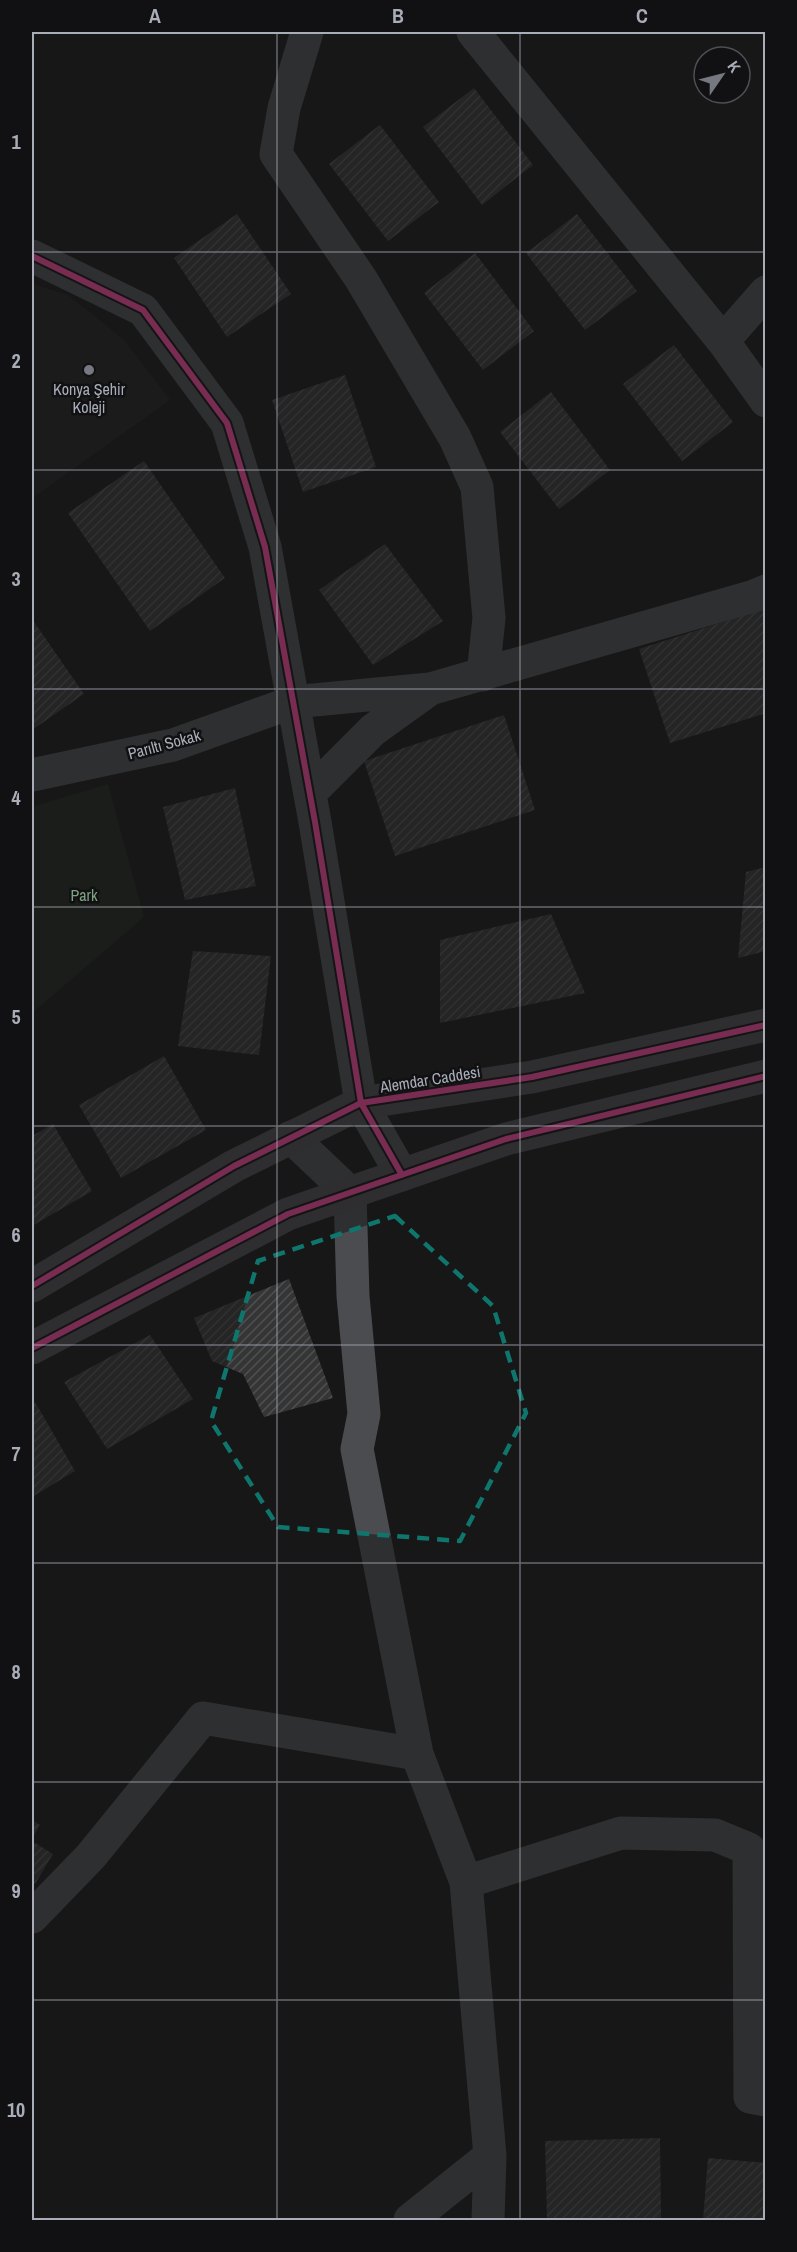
<svg xmlns="http://www.w3.org/2000/svg" width="797" height="2252" viewBox="0 0 797 2252" font-family="'Archivo Narrow',sans-serif">
  <defs>
    <pattern id="building-hatch" width="6" height="6" patternUnits="userSpaceOnUse" patternTransform="scale(1.5)"><rect width="6" height="6" fill="#353536"/><path d="M-1 1l2-2M0 6l6-6M5 7l2-2" fill="none" stroke="#4f5051"/></pattern>
  </defs>
  <rect width="100%" height="100%" fill="#171717"/>
  <!-- built -->
  <path fill="#212123" d="M32,284L68,295L124,340L170,400L32,498Z"/>
  <!-- park -->
  <path fill="#1d241e" d="M108,784L144,917L32,1013V807Z"/>
  <!-- building -->
  <path fill="url(#building-hatch)" d="M474,88L533,165L482,205L423,127Z
    M380,125L439,202L388,241L329,164Z
    M237,214L291,294L227,337L174,258Z
    M577,214L637,291L585,330L526,253Z
    M475,253L534,331L483,370L424,293Z
    M674,345L733,422L682,461L623,384Z
    M345,375L376,467L303,492L272,400Z
    M551,392L610,470L559,509L500,432Z
    M144,461L225,578L150,631L68,513Z
    M385,544L443,621L373,665L319,590Z
    M766,608V713L670,743L639,649Z
    M32,619L84,694L32,730Z
    M504,715L535,810L395,856L364,761Z
    M235,788L256,886L185,900L163,807Z
    M766,867V951L738,958L746,872Z
    M551,914L585,993L440,1023V940Z
    M193,951L271,956L259,1055L178,1046Z
    M164,1056L206,1130L121,1178L79,1105Z
    M53,1124L92,1191L32,1226V1136Z
    M289,1279L333,1398L264,1417L243,1374L212,1361L194,1318Z
    M150,1335L193,1399L107,1449L64,1382Z
    M35,1402L75,1471L32,1497V1404Z
    M32,1820L40,1825L32,1839Z
    M32,1841L53,1854L35,1884L32,1882Z
    M660,2138L661,2220H547L545,2141Z
    M708,2158L766,2163V2220H703Z"/>
  <g fill="none" stroke-linecap="round" stroke-linejoin="round">
    <!-- minor -->
    <path stroke="#4b4c50" stroke-width="33" d="M307,32L284,108L276,154L361,279L455,438L477,487L489,618L483,675
      M473,32L723,341L766,401
      M32,256L143,310L227,423L265,547L315,822L361,1103L402,1175
      M723,341L766,292
      M32,775L173,745L293,702L430,689L754,596L766,591
      M310,793L373,730L430,689
      M291,1137L350,1193L353,1296L364,1414L357,1449L417,1754
      M466,1882L621,1833L715,1835L749,1849L750,2097L766,2100
      M32,1917L91,1856L203,1718L417,1754L466,1882L490,2156L488,2220
      M410,2220L490,2156"/>
    <!-- secondary -->
    <path stroke="#4a4a4e" stroke-width="33" d="M32,1286L234,1166L361,1103L532,1077L766,1025
      M32,1348L288,1214L506,1139L766,1076"/>
    <!-- cycleway casing -->
    <g stroke="#111113" stroke-width="10">
      <path id="cycleway" d="M32,256L143,310L227,423L265,547L315,822L361,1103L402,1175
        M32,1286L234,1166L361,1103L532,1077L766,1025
        M32,1348L288,1214L506,1139L766,1076"/>
    </g>
    <!-- cycleway -->
    <use href="#cycleway" stroke="#ed469a" stroke-width="6"/>
  </g>
  <!-- marked area -->
  <path d="M0 0H797V2252H0ZM395,1216L493,1306L526,1413L460,1541L278,1527L211,1421L258,1261Z" fill="#171717" fill-opacity=".55" fill-rule="evenodd"/>
  <path fill="none" stroke="#0f766e" stroke-width="4.5" stroke-dasharray="12 8" stroke-linejoin="round" d="M395,1216L493,1306L526,1413L460,1541L278,1527L211,1421L258,1261Z"/>
  <!-- grid -->
  <path fill="none" stroke="#a8adb8" stroke-width="1.5" stroke-opacity="0.55" d="M277,32V2220M520,32V2220M32,252H766M32,470H766M32,689H766M32,907H766M32,1126H766M32,1345H766M32,1563H766M32,1782H766M32,2000H766"/>
  <!-- markers -->
  <circle fill="#757880" stroke="#111113" stroke-width="2" cx="89" cy="370" r="6"/>
  <g text-anchor="middle" dominant-baseline="central" stroke-width="5" stroke-linejoin="round" paint-order="stroke">
    <!-- poi labels -->
    <g font-size="16" fill="#a8adb8" stroke="#111113">
      <text x="89" y="389">Konya Şehir<tspan x="89" dy="18">Koleji</tspan></text>
    </g>
    <!-- street labels -->
    <g font-size="16" fill="#a8adb8" stroke="#111113">
      <text transform="translate(164 744) rotate(-15)">Parıltı Sokak</text>
      <text transform="translate(430 1079) rotate(-9)">Alemdar Caddesi</text>
    </g>
    <!-- park labels -->
    <g font-size="16" fill="#7fa381" stroke="#111113">
      <text x="84" y="895">Park</text>
    </g>
  </g>
  <!-- border -->
  <rect width="797" height="2252" fill="none" stroke="#111113" stroke-width="66"/>
  <!-- north arrow -->
  <g transform="translate(722 75) rotate(55)"><circle r="28" fill="#111113" stroke="#4d4f55" stroke-width="1.5"/>
  <path d="M0-4.5L10 22L0 15L-10 22Z" fill="#757880"/>
  <text y="-9" font-size="16" font-weight="bold" text-anchor="middle" fill="#a8adb8">K</text>
  </g>
  <rect x="33" y="33" width="731" height="2186" fill="none" stroke="#a8adb8" stroke-width="2"/>
  <g font-size="20" text-anchor="middle" font-weight="bold" fill="#a8adb8">
    <text x="155" y="23">A</text>
    <text x="398" y="23">B</text>
    <text x="642" y="23">C</text>
    <text x="16" y="149">1</text>
    <text x="16" y="368">2</text>
    <text x="16" y="586">3</text>
    <text x="16" y="805">4</text>
    <text x="16" y="1024">5</text>
    <text x="16" y="1242">6</text>
    <text x="16" y="1461">7</text>
    <text x="16" y="1679">8</text>
    <text x="16" y="1898">9</text>
    <text x="16" y="2117">10</text>
  </g>
</svg>
